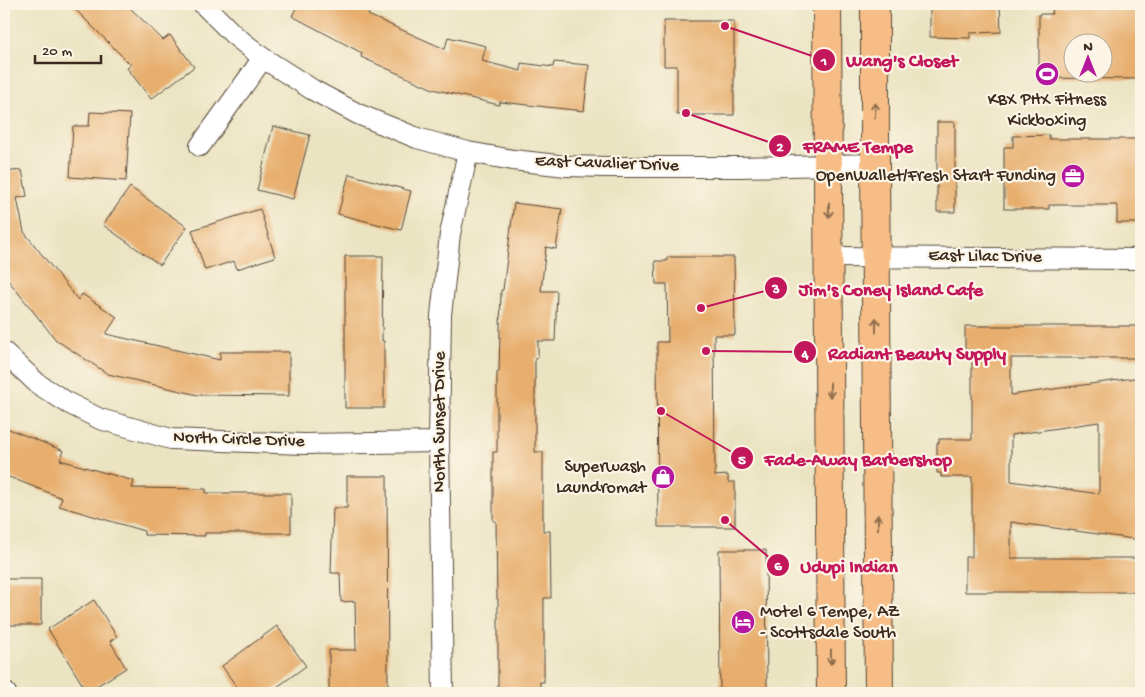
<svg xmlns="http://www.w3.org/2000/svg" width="1145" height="697" viewBox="0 0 1145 697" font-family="'Gochi Hand',sans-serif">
  <rect width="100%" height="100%" fill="#fcf5e5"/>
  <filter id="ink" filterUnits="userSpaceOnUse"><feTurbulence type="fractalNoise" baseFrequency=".02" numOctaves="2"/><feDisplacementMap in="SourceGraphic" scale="10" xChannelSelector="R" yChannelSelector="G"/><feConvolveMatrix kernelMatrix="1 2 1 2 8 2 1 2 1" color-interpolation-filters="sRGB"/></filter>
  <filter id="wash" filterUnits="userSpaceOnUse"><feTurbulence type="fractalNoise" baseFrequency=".0096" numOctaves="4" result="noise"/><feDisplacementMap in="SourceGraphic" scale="20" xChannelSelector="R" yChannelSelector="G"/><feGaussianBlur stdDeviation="1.12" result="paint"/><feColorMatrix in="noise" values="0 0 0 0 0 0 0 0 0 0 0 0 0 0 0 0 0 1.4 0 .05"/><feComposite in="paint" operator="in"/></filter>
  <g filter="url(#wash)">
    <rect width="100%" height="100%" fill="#ebe4c3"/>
    <g id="blocks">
      <!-- building -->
      <path fill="#e7ae6d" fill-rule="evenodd" d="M70,4H126L163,40L170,35L194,67L151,99L127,68L131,65Z
        M298,4H374L368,15L445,49L448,37L486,46L482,61L521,71V63L553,67L554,62L589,65L584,111L500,102L499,105L433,89L361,57L362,53L292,16Z
        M930,4H1000L1001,32L970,33V38L930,37Z
        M1053,5H1141V79L1039,78V14H1052ZM1072,42H1102V72H1072Z
        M664,21H734V115H677V66H664Z
        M90,112L130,114L126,181L70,177L73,126H89Z
        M937,122H955V212H937Z
        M273,126L310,135L293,199L257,190Z
        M1049,135V139H1141V223H1117V205H1049V209H1004V147H1013V136Z
        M22,170L27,196L17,198L24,232L78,300L82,294L117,317L106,334L220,360V352H289V396L198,395L108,374L56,340L4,275V172Z
        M349,174L411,191L401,230L338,214Z
        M130,187L187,227L160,265L103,225Z
        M514,203L562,209L556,249L546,247L541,291H557L555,341H538V358H535V452H543V531H550L551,598H544V682H540V693H498V599H497L496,521H493V452H497V372H499L501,290H503Z
        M260,209L275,257L237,269L234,261L205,270L192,230Z
        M345,256H383L382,341H384V408H345Z
        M667,257H734L735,335H714L715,476L728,475V482H735V527H658L657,342H668L667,284H656L655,261H667Z
        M965,326H1141V358H1011V395L1141,377V540L1011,522V558H1141V592H965V557H972V477H941V473H937V443H939V439H972V360H965ZM1099,422V494L1011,481V435Z
        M4,427L64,451L60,460L134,481L132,488L206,489V493H291V533H205V536L144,535V531L59,506L62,498L4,475Z
        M347,476H387L388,691H329V650H356L355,601L341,602L340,573H331L333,508H347Z
        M719,550H766L767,693H720Z
        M4,579H41V625H4Z
        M94,600L117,637L110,641L126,668L87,692L48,629Z
        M277,626L306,666L269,693H241L222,666Z"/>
    </g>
  </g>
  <g filter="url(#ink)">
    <use href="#blocks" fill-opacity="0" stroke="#554637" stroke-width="1"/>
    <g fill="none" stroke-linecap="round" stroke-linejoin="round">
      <!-- minor casing -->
      <g stroke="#554637" stroke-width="22">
        <path id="minor" d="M203,4L234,35L263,58L313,90L358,114L417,138L468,152L513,160L566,166L606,167H740L875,164
          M200,146L263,58
          M829,257L1141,259
          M4,352L38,384L68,403L100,419L171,439L304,444L439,442
          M4,693H6
          M443,693L439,442L441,315L450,234L468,152"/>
      </g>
      <!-- primary casing -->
      <g stroke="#554637" stroke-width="30">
        <path id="primary" d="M827,4L831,693
          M875,4V164L879,693"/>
      </g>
      <!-- minor -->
      <use href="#minor" stroke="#fff" stroke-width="20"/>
      <!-- primary -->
      <use href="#primary" stroke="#f6be86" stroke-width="28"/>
    </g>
    <!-- one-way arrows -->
    <defs><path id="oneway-shaft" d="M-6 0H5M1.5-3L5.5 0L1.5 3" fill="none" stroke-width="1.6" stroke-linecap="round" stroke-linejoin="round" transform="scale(1.25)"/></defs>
    <g stroke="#8f6d4d">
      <use href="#oneway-shaft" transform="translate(875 110) rotate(-90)"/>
      <use href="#oneway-shaft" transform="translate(829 210) rotate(90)"/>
      <use href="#oneway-shaft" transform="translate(876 325) rotate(-90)"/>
      <use href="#oneway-shaft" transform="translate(830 390) rotate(90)"/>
      <use href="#oneway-shaft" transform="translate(878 522) rotate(-90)"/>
      <use href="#oneway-shaft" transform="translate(831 657) rotate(90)"/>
    </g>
  </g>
  <!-- icons -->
  <defs>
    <g id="stadium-disc" transform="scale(1.25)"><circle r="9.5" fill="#b5179e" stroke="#fcf5e5"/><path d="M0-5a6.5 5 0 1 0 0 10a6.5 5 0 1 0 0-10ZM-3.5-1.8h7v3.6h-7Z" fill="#fff"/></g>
    <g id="office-disc" transform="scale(1.25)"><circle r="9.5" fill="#b5179e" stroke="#fcf5e5"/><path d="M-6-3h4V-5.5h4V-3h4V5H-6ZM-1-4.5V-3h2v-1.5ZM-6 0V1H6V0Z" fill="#fff"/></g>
    <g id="shop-disc" transform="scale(1.25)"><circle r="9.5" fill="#b5179e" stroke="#fcf5e5"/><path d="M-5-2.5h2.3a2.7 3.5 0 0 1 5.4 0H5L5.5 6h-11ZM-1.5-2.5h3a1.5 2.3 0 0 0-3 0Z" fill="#fff"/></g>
    <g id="hotel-disc" transform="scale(1.25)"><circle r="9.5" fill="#b5179e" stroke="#fcf5e5"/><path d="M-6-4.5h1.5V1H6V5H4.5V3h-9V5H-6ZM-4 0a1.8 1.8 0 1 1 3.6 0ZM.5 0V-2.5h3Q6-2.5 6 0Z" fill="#fff"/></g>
  </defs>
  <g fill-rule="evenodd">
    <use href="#stadium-disc" x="1047" y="74"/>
    <use href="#office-disc" x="1073" y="176"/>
    <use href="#shop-disc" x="663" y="477"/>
    <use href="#hotel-disc" x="743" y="622"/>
  </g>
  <g text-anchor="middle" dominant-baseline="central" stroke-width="4.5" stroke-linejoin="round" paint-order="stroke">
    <!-- poi labels -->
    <g font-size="18" fill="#3b2a1e" stroke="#fcf5e5" text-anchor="end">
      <text x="1047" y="100" text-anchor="middle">KBX PHX Fitness<tspan x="1047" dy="21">Kickboxing</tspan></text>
      <text x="1056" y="176">OpenWallet/Fresh Start Funding</text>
      <text x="646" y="467">Superwash<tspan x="646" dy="21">Laundromat</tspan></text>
      <text x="760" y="612" text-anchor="start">Motel 6 Tempe, AZ<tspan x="760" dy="21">- Scottsdale South</tspan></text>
    </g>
    <!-- street labels -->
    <g font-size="18" fill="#3b2a1e" stroke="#fcf5e5">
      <text transform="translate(607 164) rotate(2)">East Cavalier Drive</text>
      <text transform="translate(985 257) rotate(1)">East Lilac Drive</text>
      <text transform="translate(440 422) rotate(-90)">North Sunset Drive</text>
      <text transform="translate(239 440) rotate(2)">North Circle Drive</text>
    </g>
  </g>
  <!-- callouts -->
  <path fill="none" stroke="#c2185b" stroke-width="2" d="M725 26L824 60M686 113L780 146M701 308L776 288M706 351L805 352M661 411L742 458M725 520L778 565"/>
  <g fill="#c2185b" stroke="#fcf5e5" stroke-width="2">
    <circle cx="725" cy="26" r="5"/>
    <circle cx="686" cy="113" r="5"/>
    <circle cx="701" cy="308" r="5"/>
    <circle cx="706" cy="351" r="5"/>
    <circle cx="661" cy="411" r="5"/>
    <circle cx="725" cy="520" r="5"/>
    <circle cx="824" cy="60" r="12"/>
    <circle cx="780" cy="146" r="12"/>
    <circle cx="776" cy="288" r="12"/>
    <circle cx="805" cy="352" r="12"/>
    <circle cx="742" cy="458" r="12"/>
    <circle cx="778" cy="565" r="12"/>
  </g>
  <g font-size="15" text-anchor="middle" font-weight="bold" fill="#fff">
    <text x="824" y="65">1</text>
    <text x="780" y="151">2</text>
    <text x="776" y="293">3</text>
    <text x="805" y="358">4</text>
    <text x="742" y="464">5</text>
    <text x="778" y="570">6</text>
  </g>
  <g font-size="19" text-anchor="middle" font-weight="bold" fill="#c2185b" stroke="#fcf5e5" stroke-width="4.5" stroke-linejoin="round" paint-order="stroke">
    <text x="902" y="66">Wang's Closet</text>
    <text x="858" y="152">FRAME Tempe</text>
    <text x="891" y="295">Jim's Coney Island Cafe</text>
    <text x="917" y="359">Radiant Beauty Supply</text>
    <text x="858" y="465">Fade-Away Barbershop</text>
    <text x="849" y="572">Udupi Indian</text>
  </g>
  <!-- margin -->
  <rect width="1145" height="697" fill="none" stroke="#fcf5e5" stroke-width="20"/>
  <!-- north arrow -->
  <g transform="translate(1088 58)"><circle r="24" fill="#fcf5e5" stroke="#afa495"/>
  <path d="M0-4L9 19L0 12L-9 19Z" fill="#b5179e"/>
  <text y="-8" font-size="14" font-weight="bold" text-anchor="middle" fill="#3b2a1e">N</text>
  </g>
  <!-- scale -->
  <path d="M35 55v8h66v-8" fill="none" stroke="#3b2a1e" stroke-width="2.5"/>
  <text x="42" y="55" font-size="15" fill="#3b2a1e" stroke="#fcf5e5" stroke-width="4" paint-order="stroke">20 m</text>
</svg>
